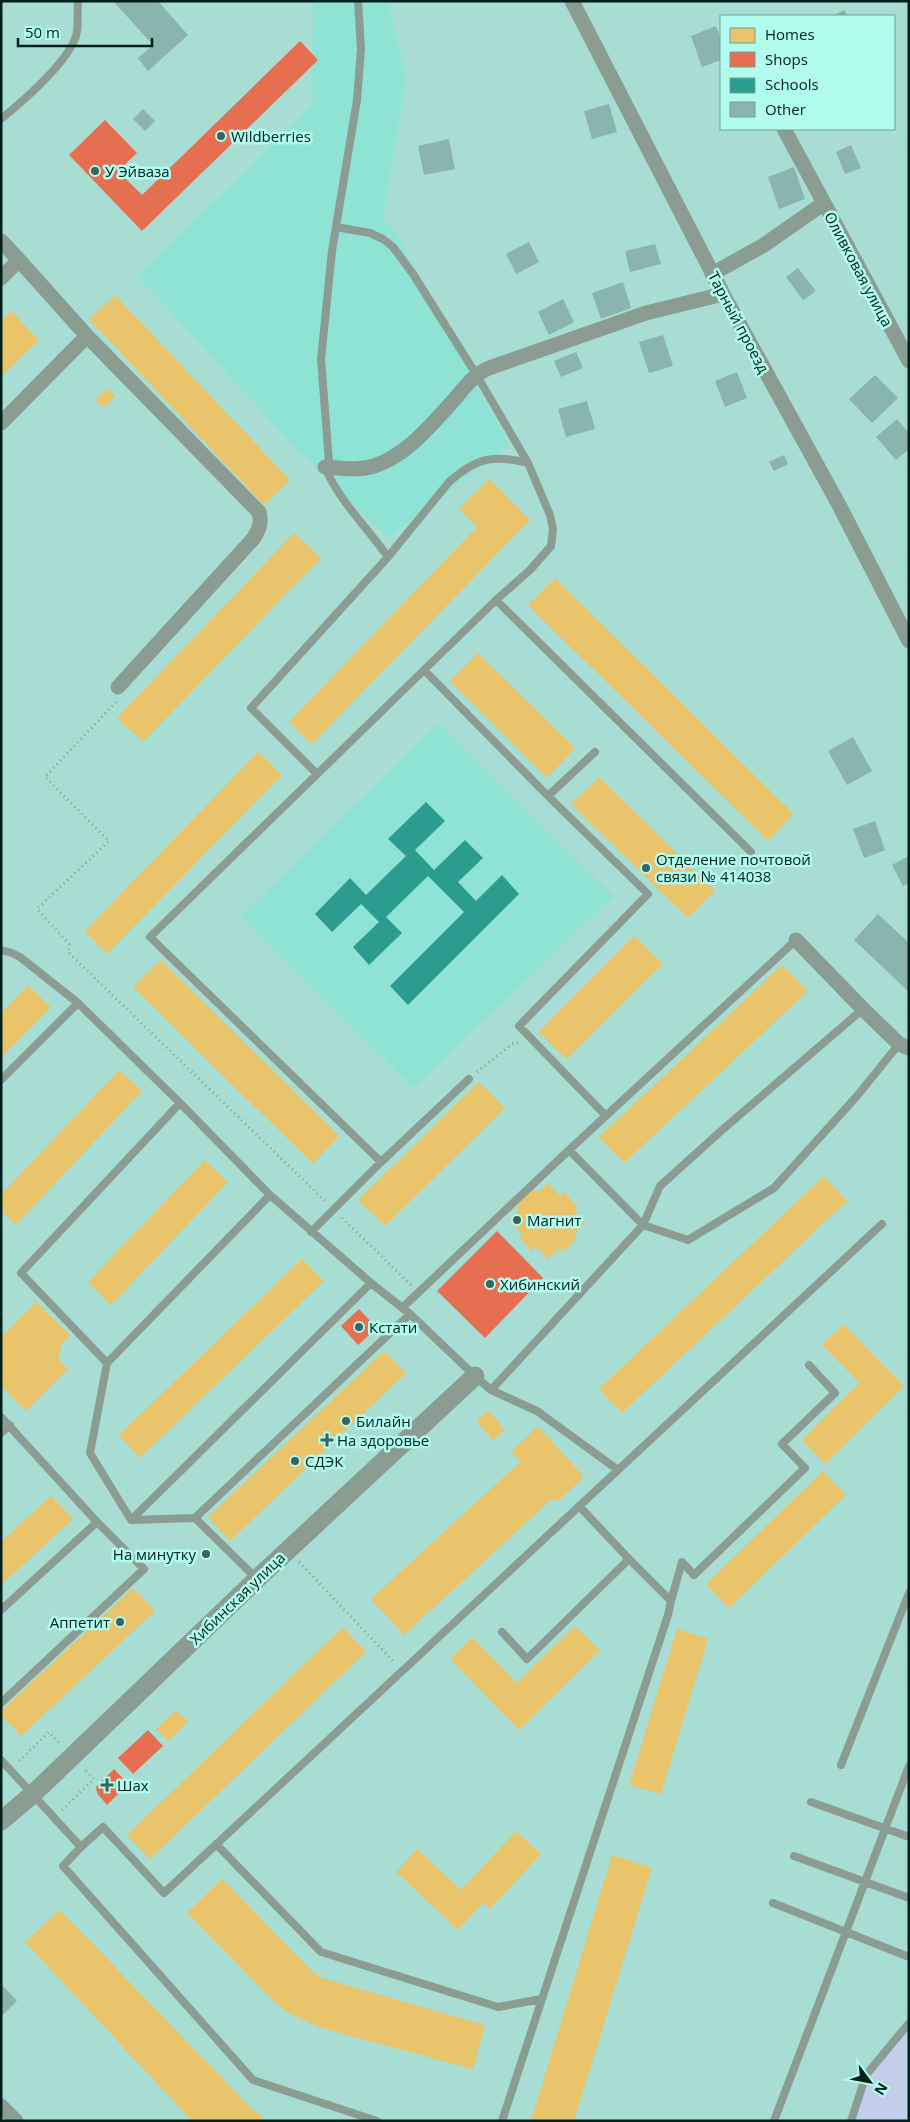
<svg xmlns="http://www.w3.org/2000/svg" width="910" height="2122" viewBox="0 0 910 2122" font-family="'Open Sans',sans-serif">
  <rect width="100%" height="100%" fill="#a8ddd4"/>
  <!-- built -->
  <path fill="#8fe3d5" d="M313,1H388L406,78L383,218L393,228L509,445L389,538L293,446L138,276L312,105Z
    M438,723L614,896L414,1088L240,917Z"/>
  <!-- green -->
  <path fill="#c2ceea" d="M909,2020V2121H849L866,2075Z"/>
  <!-- homes -->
  <path fill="#e9c46a" d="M115,295L290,480L264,505L89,319Z
    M11,311L39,340L1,377V321Z
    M107,388L115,396L103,408L95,400Z
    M489,479L530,520L312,744L289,722L477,527L459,509Z
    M294,533L321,558L143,742L117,718Z
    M555,578L794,814L768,841L528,605Z
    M478,653L575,748L547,778L450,681Z
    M258,752L282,775L107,954L85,931Z
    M599,777L715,891L688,918L571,804Z
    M634,936L663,964L567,1059L538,1032Z
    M161,960L339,1136L313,1164L133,987Z
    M782,965L808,991L624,1163L599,1137Z
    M28,985L51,1007L1,1058V1013Z
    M119,1070L142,1091L16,1225L1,1211V1195Z
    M479,1082L505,1108L385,1226L358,1200Z
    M205,1160L228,1182L111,1305L88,1282Z
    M824,1176L847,1201L622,1413L599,1389Z
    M548,1183L560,1196L564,1192L578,1207L574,1211L585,1223L574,1234L577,1238L563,1252L559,1248L548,1259L536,1247L532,1251L519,1237L522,1234L509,1220L519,1210L516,1207L533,1189L537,1193Z
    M302,1259L324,1281L140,1458L119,1435Z
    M36,1302L70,1335L62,1344L58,1358L68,1369L26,1411L1,1386V1337Z
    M843,1324L904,1386L825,1464L802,1440L859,1383L822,1345Z
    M384,1351L406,1373L230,1541L208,1517Z
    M488,1410L505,1430L493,1440L476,1421Z
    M538,1426L584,1477L557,1502L553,1498L404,1635L371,1599L520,1462L511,1452Z
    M823,1471L846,1495L729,1608L706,1584Z
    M51,1496L73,1519L1,1585V1542Z
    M133,1588L155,1611L21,1736L1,1715V1711Z
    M575,1626L600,1650L519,1730L450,1659L472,1637L517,1683Z
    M343,1627L366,1652L150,1859L127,1835Z
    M677,1629L708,1639L661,1794L629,1785Z
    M176,1710L188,1722L168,1741L156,1729Z
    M516,1831L541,1854L490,1909L483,1903L458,1930L396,1872L417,1849L461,1890Z
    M612,1855L652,1868L574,2121H531Z
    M222,1879L310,1969L322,1978L485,2025L473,2069L321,2028L288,2013L275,2002L187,1913Z
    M60,1910L252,2109L267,2121H192L25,1942Z"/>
  <!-- shops -->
  <path fill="#e76f51" d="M300,41L318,60L142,231L69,155L105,120L137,153L118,171L142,195Z
    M497,1231L543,1278L485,1338L437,1291Z
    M359,1309L377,1328L358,1345L341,1326Z
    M148,1730L163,1746L133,1774L118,1758Z
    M114,1769L128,1784L107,1805L97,1793L96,1787Z"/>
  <!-- schools -->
  <path fill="#2a9d8f" d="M426,802L445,821L415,850L434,870L465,840L483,858L458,882L476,901L502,875L519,894L408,1005L390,986L464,912L428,876L386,917L402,933L369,965L353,947L379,922L361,904L332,932L315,914L350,878L366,895L406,856L388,839Z"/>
  <!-- building -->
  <path fill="#8ab4ae" d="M113,1H158L188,35L148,71L138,58L153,45Z
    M844,10L848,16H832Z
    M716,26L721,39V60L702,67L691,36Z
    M609,104L617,132L592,139L584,111Z
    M143,109L155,121L145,131L133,119Z
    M449,139L455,169L424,175L418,146Z
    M851,145L861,168L845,174L836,152Z
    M794,167L805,199L779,209L768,177Z
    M529,242L539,262L516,274L506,254Z
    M655,244L661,264L630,272L625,251Z
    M798,268L816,291L803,300L786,277Z
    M623,282L631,308L601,319L592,293Z
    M563,299L574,322L549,335L538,312Z
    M663,335L673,366L649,373L639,342Z
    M576,352L583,368L561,377L554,361Z
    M737,372L747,398L725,407L715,381Z
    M875,375L898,398L872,423L849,399Z
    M587,401L595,429L566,437L558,409Z
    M897,419L909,433V449L896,460L876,437Z
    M784,455L788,464L774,471L769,462Z
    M853,737L872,771L847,785L828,751Z
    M875,821L885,850L864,858L853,829Z
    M909,856V883L903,886L892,865Z
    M878,914L909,943L908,991L854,940Z
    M1,1984L17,2001L1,2017Z"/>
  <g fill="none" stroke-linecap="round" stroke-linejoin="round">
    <!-- path -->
    <path stroke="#89a098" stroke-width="3" stroke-dasharray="1 4" stroke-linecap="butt" d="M116,702L45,777L109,841L37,909L69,944L68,952L325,1201
      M477,1072L512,1044L519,1043
      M342,1218L411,1285
      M299,1562L394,1662
      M19,1761L49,1732L61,1745
      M62,1810L94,1779L84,1769"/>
    <!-- service -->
    <path stroke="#8b9c93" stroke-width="8" d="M1,119C23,101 67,63 76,36C79,26 77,12 78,1
      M336,227L370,233L383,239L393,247L413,274L476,374L528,463L550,515L553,529L551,546L530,570L496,600L424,670
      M388,557L449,482C476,458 493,454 528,463
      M496,600L751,852
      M317,774L251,708L388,557C367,527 339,501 325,467L329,462L321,359L332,251L357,100L361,49L358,1
      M548,796L595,752
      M1,950L12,953L20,957L78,1003L180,1103L21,1273L107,1363L90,1453L131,1520L195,1518
      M863,1009L721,1131L660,1186L643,1225L688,1240L774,1188L857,1096L899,1044
      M1,1080L78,1003
      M180,1103L270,1195L371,1283L410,1314L475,1376L491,1390L537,1411L618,1470
      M569,1150L796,940
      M381,1162L469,1079
      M311,1232L381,1162L150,937L424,670L548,796L648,894L519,1026L606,1116
      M402,1308L569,1150L643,1225L491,1390
      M107,1363L270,1195
      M1,1417L97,1522L144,1569L1,1703
      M1,1433L10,1425
      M131,1520L371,1283
      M257,1579L195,1518L410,1314
      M671,1601L682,1562L694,1575L805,1468L782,1444L835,1393L809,1365
      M1,1610L97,1522
      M502,1632L527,1659L629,1559L579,1506
      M1,1760L81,1847L103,1827L164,1893L882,1224
      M841,1765L909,1593
      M811,1802L909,1837
      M216,1844L321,1952L498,2007L542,1999L668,1615L671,1601L629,1559
      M81,1847L63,1866L253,2080L377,2121
      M794,1856L909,1898
      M773,1903L909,1957
      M502,2121L542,1999
      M774,2121L909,1766
      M851,2121L866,2075L909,2023"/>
    <!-- minor -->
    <path stroke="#8b9c93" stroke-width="15" d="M572,1L723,294L839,505L909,641
      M824,203L909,361
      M1,241L19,260
      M712,274L764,245L824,203L784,129
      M1,278L19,260L87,336L1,423
      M87,336L259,512C262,523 259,530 253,539L118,687
      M325,467C341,468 358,471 374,466C406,456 431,425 453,401C464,388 473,375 489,368L646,313L723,294
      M796,940L863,1009L899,1044L909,1048
      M1,2106L16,2121"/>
    <!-- tertiary -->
    <path stroke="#8b9c93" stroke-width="19" d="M1,1821L33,1794L257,1579L475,1376"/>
  </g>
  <!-- markers -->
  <g fill="#3b625c" stroke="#b1fcee" stroke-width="2">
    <circle cx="221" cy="136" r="5"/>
    <circle cx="95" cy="171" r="5"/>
    <circle cx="646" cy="868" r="5"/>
    <circle cx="517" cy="1220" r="5"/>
    <circle cx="490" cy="1284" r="5"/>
    <circle cx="359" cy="1327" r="5"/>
    <circle cx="346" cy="1421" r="5"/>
    <path d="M324.5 1432.5h5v5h5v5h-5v5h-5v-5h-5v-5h5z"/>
    <circle cx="295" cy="1461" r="5"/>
    <circle cx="206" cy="1554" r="5"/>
    <circle cx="120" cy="1622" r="5"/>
    <path d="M104.5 1777.5h5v5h5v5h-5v5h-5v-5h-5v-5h5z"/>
  </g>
  <g text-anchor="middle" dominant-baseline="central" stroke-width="5" stroke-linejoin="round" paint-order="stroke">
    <!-- poi labels -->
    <g font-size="15" fill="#011f1b" stroke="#b1fcee" text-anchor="start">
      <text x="231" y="136">Wildberries</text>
      <text x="105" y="171">У Эйваза</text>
      <text x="656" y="859">Отделение почтовой<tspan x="656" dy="17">связи № 414038</tspan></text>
      <text x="527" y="1220">Магнит</text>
      <text x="500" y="1284">Хибинский</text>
      <text x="369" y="1327">Кстати</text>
      <text x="356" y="1421">Билайн</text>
      <text x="337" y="1440">На здоровье</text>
      <text x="305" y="1461">СДЭК</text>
      <text x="196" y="1554" text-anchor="end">На минутку</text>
      <text x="110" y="1622" text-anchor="end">Аппетит</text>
      <text x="117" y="1785">Шах</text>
    </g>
    <!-- street labels -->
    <g font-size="15" fill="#011f1b" stroke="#b1fcee">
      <text transform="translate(859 269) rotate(62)">Оливковая улица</text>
      <text transform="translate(739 322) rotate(62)">Тарный проезд</text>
      <text transform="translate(237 1598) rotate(-44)">Хибинская улица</text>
    </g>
  </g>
  <!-- border -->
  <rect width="910" height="2122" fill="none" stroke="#011f1b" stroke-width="5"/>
  <!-- legend -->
  <rect x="720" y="15" width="175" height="115" fill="#b1fcee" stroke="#6ba49a"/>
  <rect x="730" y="28" width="25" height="15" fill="#e9c46a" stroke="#6ba49a"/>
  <text x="765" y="40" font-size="15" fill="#011f1b">Homes</text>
  <rect x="730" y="52" width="25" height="15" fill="#e76f51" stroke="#6ba49a"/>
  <text x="765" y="65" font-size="15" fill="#011f1b">Shops</text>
  <rect x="730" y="78" width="25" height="15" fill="#2a9d8f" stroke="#6ba49a"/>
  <text x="765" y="90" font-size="15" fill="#011f1b">Schools</text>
  <rect x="730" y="102" width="25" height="15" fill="#8ab4ae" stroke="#6ba49a"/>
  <text x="765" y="115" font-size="15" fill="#011f1b">Other</text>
  <!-- north arrow -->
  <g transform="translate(870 2082) rotate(122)" stroke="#b1fcee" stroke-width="4" paint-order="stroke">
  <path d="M0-4L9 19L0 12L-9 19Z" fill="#011f1b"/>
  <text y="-8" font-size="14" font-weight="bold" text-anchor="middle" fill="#011f1b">N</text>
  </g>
  <!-- scale -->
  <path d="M18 38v8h134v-8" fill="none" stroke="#011f1b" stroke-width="2.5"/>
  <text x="25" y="38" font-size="15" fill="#011f1b" stroke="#b1fcee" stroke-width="4" paint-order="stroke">50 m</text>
</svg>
